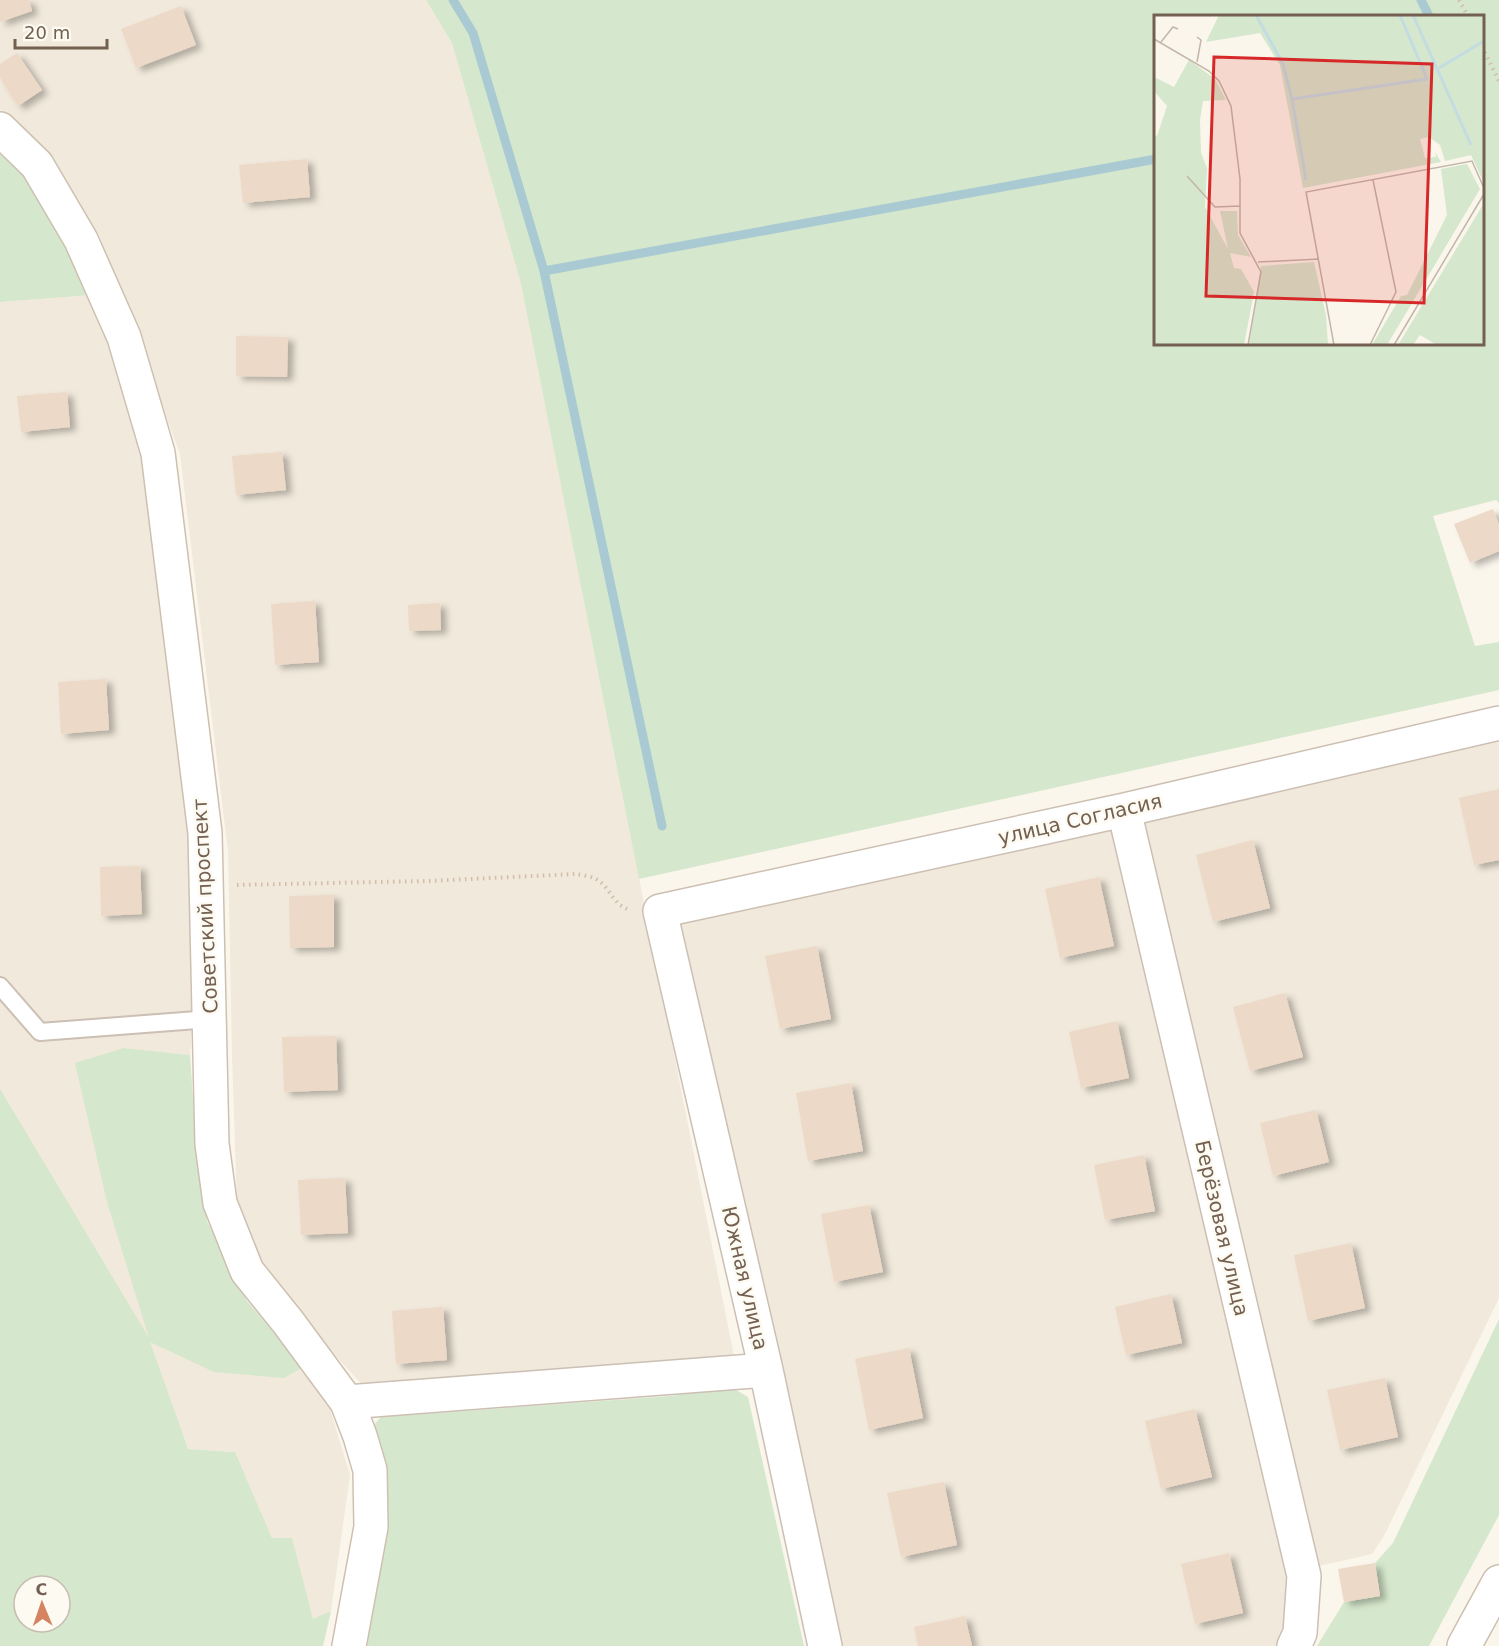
<svg xmlns="http://www.w3.org/2000/svg" width="1499" height="1646" viewBox="0 0 1499 1646" font-family="'DejaVu Sans',sans-serif">
  <defs>
    <filter id="shadow"><feDropShadow dx="6" dy="4" stdDeviation="3" flood-color="#0004"/></filter>
  </defs>
  <rect width="100%" height="100%" fill="#fbf6ec"/>
  <!-- residential -->
  <path fill="#f1e9db" d="M0,0H426L452,43L521,284L734,1356L366,1389L268,1282L237,1205L232,1056L228,852L180,454L99,235L26,134L0,110Z
    M92,295L115,342L150,471L188,795L196,962L190,1055L124,1048L107,1202L303,1367L330,1409L350,1475L331,1611L313,1620L292,1539L272,1538L235,1452L150,1446L0,1357V302Z
    M1499,726V1298L1384,1536L1372,1554L1315,1567L1139,811Z
    M1113,816L1294,1574L1284,1638L1280,1646H833L671,917Z"/>
  <!-- green -->
  <path fill="#d5e7cc" fill-rule="evenodd" d="M426,0H1499V503L1496,500L1433,516L1475,646L1499,642V690L639,879L521,284L452,43ZM1156,16H1482V344H1156Z
    M0,146L38,188L92,295L0,302Z
    M124,1048L190,1055L195,1130L207,1221L247,1301L303,1367L284,1378L214,1372L150,1342L188,1449L235,1452L272,1538H292L313,1619L331,1611L323,1646H0V1089L149,1338L107,1202L75,1063ZM24,1586H60V1622H24Z
    M1499,1319V1515L1429,1646H1317L1344,1602L1380,1596L1375,1563L1393,1543Z
    M731,1387L748,1397L804,1646H352L371,1428L381,1417L670,1396Z"/>
  <g fill="none" stroke-linecap="round" stroke-linejoin="round">
    <!-- stream -->
    <path stroke="#aacad3" stroke-width="9" d="M453,0L473,33L544,271L1156,159
      M1421,0L1429,16
      M544,271L662,826"/>
  </g>
  <!-- building -->
  <path fill="#edd9c7" filter="url(#shadow)" d="M0,0H29L32,11L0,22Z
    M181,6L196,45L136,68L121,29Z
    M17,53L42,90L18,106L0,78V64Z
    M307,159L310,197L243,203L239,165Z
    M236,336L288,337L287,377L236,376Z
    M67,392L70,427L21,432L17,396Z
    M282,452L286,490L236,495L232,456Z
    M1493,509L1499,525V551L1470,563L1454,524Z
    M315,601L319,662L275,665L271,604Z
    M440,603L441,630L409,631L408,605Z
    M106,679L109,730L61,734L58,682Z
    M1499,789V860L1474,865L1459,798Z
    M1253,840L1270,908L1213,922L1196,855Z
    M140,866L142,914L101,916L100,867Z
    M1099,877L1114,946L1060,958L1045,889Z
    M334,895V947L290,948L289,896Z
    M817,946L831,1019L780,1029L765,956Z
    M1285,993L1303,1057L1250,1071L1233,1007Z
    M1117,1021L1129,1078L1081,1088L1069,1032Z
    M336,1036L338,1090L284,1092L282,1037Z
    M851,1083L863,1151L808,1161L796,1093Z
    M1316,1110L1329,1162L1273,1176L1260,1123Z
    M1144,1155L1155,1211L1105,1220L1094,1165Z
    M345,1178L348,1233L301,1235L298,1180Z
    M869,1205L883,1272L834,1282L821,1214Z
    M1351,1243L1365,1308L1308,1321L1294,1255Z
    M1171,1294L1182,1343L1126,1355L1115,1307Z
    M443,1307L447,1360L396,1364L392,1311Z
    M909,1348L923,1418L869,1430L855,1359Z
    M1385,1378L1398,1437L1340,1450L1327,1390Z
    M1195,1409L1212,1477L1161,1489L1145,1421Z
    M944,1482L957,1545L901,1557L887,1493Z
    M1229,1553L1243,1613L1195,1624L1181,1564Z
    M1375,1563L1380,1596L1344,1602L1338,1569Z
    M965,1616L972,1646H918L914,1627Z"/>
  <g fill="none" stroke-linecap="round" stroke-linejoin="round">
    <!-- lane casing -->
    <g stroke="#ccbfb3" stroke-width="20">
      <path id="lane" d="M0,986L40,1032L210,1019"/>
    </g>
    <!-- street casing -->
    <g stroke="#ccbfb3" stroke-width="36">
      <path id="street" d="M1124,810L1304,1576L1300,1633L1294,1646
        M347,1402L766,1370
        M825,1646L766,1370L660,911L1124,810L1499,723"/>
    </g>
    <!-- secondary casing -->
    <g stroke="#cec0b1" stroke-width="36">
      <path id="secondary" d="M0,129L37,165L81,240L124,337L158,453L205,833L212,1144L220,1203L247,1271L288,1322L347,1402L360,1436L370,1470L371,1527L349,1646
        M1464,1646L1499,1582"/>
    </g>
    <!-- path -->
    <path stroke="#d2bcaa" stroke-width="4" stroke-dasharray="1.5 4.5" stroke-linecap="butt" d="M1459,0L1468,16
      M1482,47L1499,81
      M237,885L428,881L575,874C581,875 589,876 594,878C610,885 612,905 630,910"/>
    <!-- lane -->
    <use href="#lane" stroke="#fff" stroke-width="16"/>
    <!-- street -->
    <use href="#street" stroke="#fff" stroke-width="33"/>
    <!-- secondary -->
    <use href="#secondary" stroke="#fff" stroke-width="33"/>
  </g>
  <g text-anchor="middle" dominant-baseline="central" stroke-width="5" stroke-linejoin="round" paint-order="stroke">
    <!-- street labels -->
    <g font-size="20" fill="#736051" stroke="#fdfaf2">
      <text transform="translate(1080 819) rotate(-13)">улица Согласия</text>
      <text transform="translate(205 906) rotate(-93)">Советский проспект</text>
      <text transform="translate(1222 1228) rotate(77)">Берёзовая улица</text>
      <text transform="translate(745 1278) rotate(77)">Южная улица</text>
    </g>
  </g>
  <!-- overview -->
  <g transform="translate(1154 15)">
    <rect width="330" height="330" fill="#fbf6ec"/>
    <path d="M65,0H330V168L317,140L291,146L286,130L275,122L266,124L271,143L282,142L281,137L287,147L149,173L126,50L106,18L52,27ZM35,45L61,64L72,85L49,86L46,105L47,138L53,153L51,192L74,234L66,196H83L84,220L97,242L76,238L80,253L87,254L100,277L90,330H0V120L3,121L13,91L0,76V62L20,72ZM313,149L326,174L233,330H218L247,281L253,280L293,200L287,154ZM330,188V330H283L266,320L259,330H244ZM160,247L172,300L174,330H95L107,251Z" fill="#d5e7cc"/>
    <path fill="none" stroke="#c2dce2" stroke-width="3" d="M102,0L129,49L138,84L273,64L246,0M259,0L317,130M285,53L330,26M138,84L152,165"/>
    <path fill="none" stroke="#c1b6a9" stroke-width="1.5" d="M0,24L55,56L65,66L77,91L86,164V218L107,257L94,330M7,27L19,12L24,14M43,47L47,25L43,22M33,161L61,192L86,191M104,247L165,244M180,330L152,177L318,146L330,173M216,330L242,277L219,165M240,330L330,179"/>
    <path fill="#d62828" fill-opacity="0.15" stroke="#d62828" stroke-width="3" d="M60,42L278,49L270,288L52,281Z"/>
    <rect width="330" height="330" fill="none" stroke="#736051" stroke-width="3"/>
  </g>
  <!-- north arrow -->
  <g transform="translate(42 1604) rotate(358)"><circle r="28" fill="#fdfaf2" stroke="#c6bcb2" stroke-width="1.5"/>
  <path d="M0-4.5L10 22L0 15L-10 22Z" fill="#d58361"/>
  <text y="-9" font-size="16" font-weight="bold" text-anchor="middle" fill="#736051">С</text>
  </g>
  <!-- scale -->
  <path d="M15 39v9h92v-9" fill="none" stroke="#736051" stroke-width="3"/>
  <text x="24" y="39" font-size="18" fill="#736051" stroke="#fdfaf2" stroke-width="4.5" paint-order="stroke">20 m</text>
</svg>
